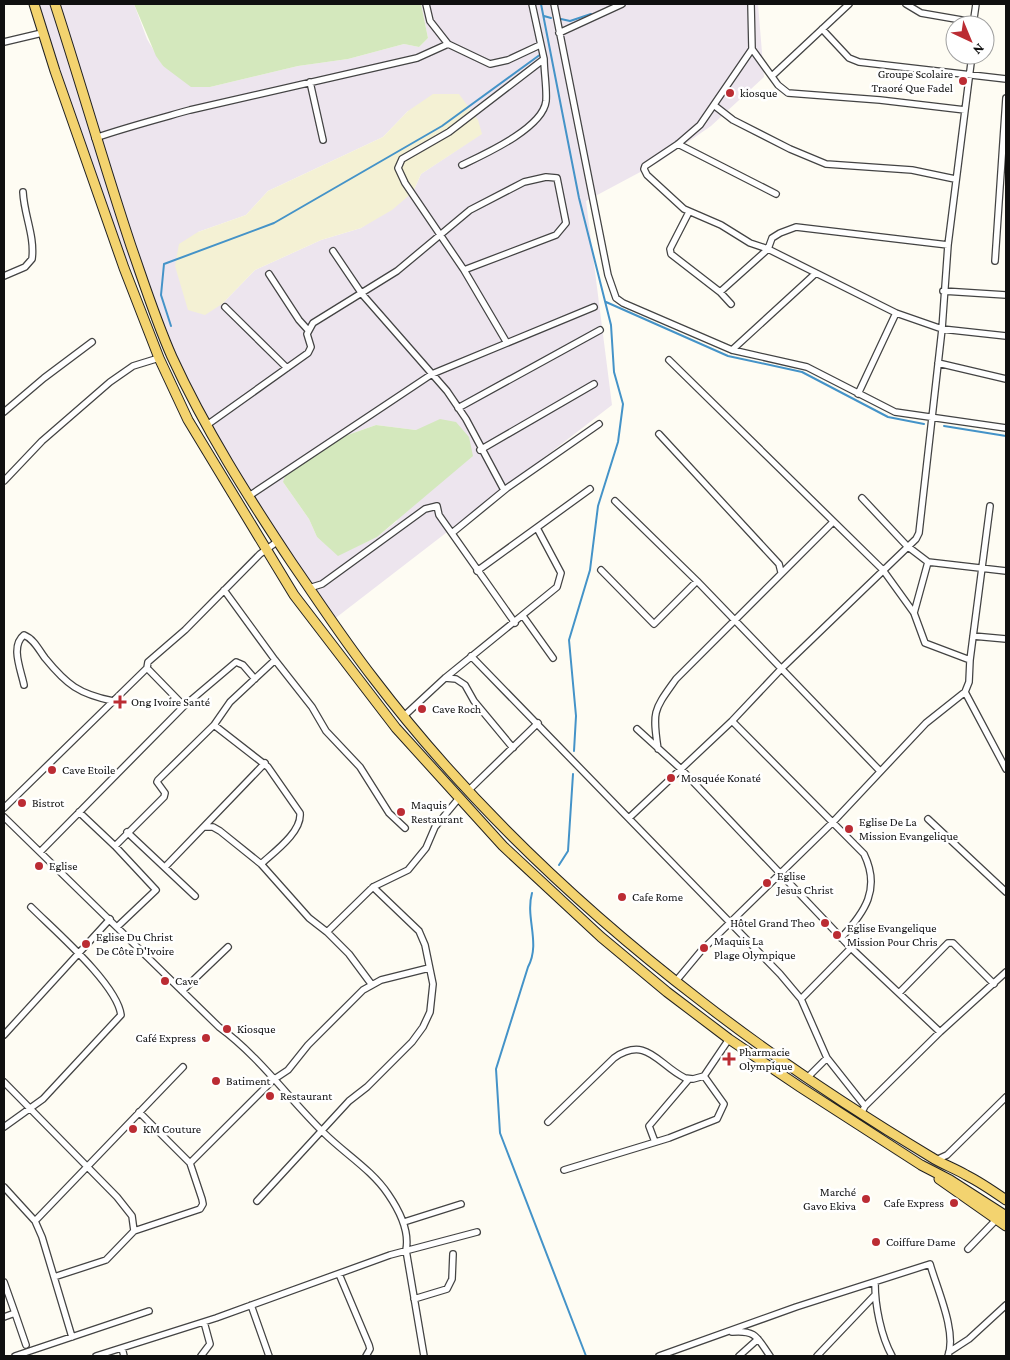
<svg xmlns="http://www.w3.org/2000/svg" width="1010" height="1360" viewBox="0 0 1010 1360" font-family="'Crimson Pro',serif">
  <rect width="100%" height="100%" fill="#fefcf3"/>
  <!-- industrial -->
  <path fill="#ede5ee" fill-rule="evenodd" d="M35,4H134L147,39L163,66L210,87L298,66L348,59L404,44L419,47L428,38L421,4H758L764,77L711,126L659,162L586,201L612,405L333,620L240,480L173,357L138,284L121,246ZM408,111L481,134L421,174L413,192L361,228L321,240L255,270L222,304L198,232L246,215L268,191L383,137ZM376,425L416,430L397,521L377,537L338,555L317,537L309,519L283,482L342,437Z"/>
  <!-- farmland -->
  <path fill="#f4f1d4" d="M433,94H459L478,120L482,134L421,174L413,192L392,210L361,228L321,240L255,270L222,304L205,315L188,310L175,266L179,244L198,232L246,215L268,191L383,137L408,111Z"/>
  <!-- green -->
  <path fill="#d4e8bd" d="M134,4H421L428,38L419,47L404,44L348,59L298,66L210,87H191L163,66L156,56Z
    M440,419L456,422L469,437L473,456L377,537L338,556L317,537L309,519L283,482L287,470L309,452L342,437L376,425L416,430Z"/>
  <g fill="none" stroke-linecap="round" stroke-linejoin="round">
    <!-- stream -->
    <path stroke="#4493c8" stroke-width="2" d="M541,4L579,198L611,325L614,372L623,404L618,442L598,506L590,570L569,640L576,716L574,751
      M544,16L551,18
      M561,19L570,21L591,14
      M606,302L728,356L802,372L888,417L924,424
      M171,326L161,295L164,264L274,223L442,126L541,54
      M944,426L1006,436
      M559,865L568,851L573,774
      M532,893C525,918 541,943 528,967L496,1069L500,1133L586,1356"/>
    <!-- minor casing -->
    <g stroke="#434343" stroke-width="8">
      <path id="minor" d="M426,4L430,21L448,44
        M554,4L608,275L616,298L623,303L732,350L807,367L895,412L1006,428
        M751,4L752,49L778,85L788,93L880,100L965,110
        M906,4L921,13L973,22
        M973,25L976,4
        M822,29L849,58L859,62L1006,79
        M559,33L622,4
        M4,42L42,33
        M752,49L700,125L678,144L645,166L644,169L647,175L684,209L721,225L750,243L768,249L896,313L942,329L1006,336
        M772,76L849,4
        M310,82L323,140
        M715,106L733,120L790,149L826,164L912,170L955,179
        M95,138C127,127 158,119 190,110L417,58L448,44L490,64L508,60L540,45
        M678,144L776,194
        M462,165C485,154 543,128 546,101C547,88 544,72 544,59
        M689,212L670,249L671,254L720,292L731,304
        M333,251L362,294L447,391L466,419L504,490
        M995,261L1006,98
        M269,274L299,320L308,330
        M4,276L25,267L32,259C35,236 24,215 23,192
        M943,291L1006,295
        M720,292L768,249L772,238L780,233L796,227L948,245
        M225,307L287,368
        M507,343L464,270L405,183L398,168L402,159L449,132L544,59L532,4
        M732,350L816,273
        M669,360L883,570L914,613L925,643L970,660
        M938,363L1006,379
        M858,394L896,313
        M458,408L600,330
        M4,412L44,378L92,342
        M207,425L308,353L311,347L307,334L313,323L397,271L470,210L524,182L546,177L557,178L566,223L556,235L464,270
        M659,434L779,564L781,572
        M480,450L594,384
        M4,481L42,441L110,382L133,366L159,358
        M249,496L432,374L594,307
        M862,498L907,546L928,562L1006,571
        M615,501L697,581L880,771
        M452,533L507,488L599,424
        M601,570L654,624L697,581
        M477,571L590,489
        M309,588L322,584L425,509L437,506L439,515L515,623
        M224,590L275,660L312,707L326,731L360,767L389,813L405,828
        M914,613L928,562
        M523,616L553,658
        M973,636L1006,639
        M471,656L780,974L801,999L827,1058L865,1106L862,1112
        M147,668L184,706
        M445,678L456,679L465,685L474,701L513,748
        M24,685C21,670 10,646 24,635C34,639 39,650 45,658C67,685 79,694 113,701
        M965,692L1006,769
        M404,716L445,678L557,587L561,573L537,528
        M732,721L864,854C881,889 865,912 841,938
        M637,729L681,769L851,948L940,1032
        M658,749C652,710 654,710 676,679L832,523
        M469,790L538,723
        M4,808L147,668L148,662L185,630L260,554L278,541
        M79,812L115,846L164,797L165,793L157,782L158,780L214,725L230,702L275,660
        M4,817L219,1027C259,1056 289,1099 324,1133C344,1153 372,1170 388,1194C399,1210 410,1230 406,1250L424,1356
        M630,817L732,721L782,668L916,539L919,533L942,329L948,245L972,55
        M928,819L1006,892
        M204,827H213L220,831L261,864C274,852 302,832 300,813L268,767L214,725
        M127,832L195,896
        M115,846L156,890L117,927
        M40,852L184,706L236,662L243,665L255,679
        M261,864L309,918L327,932
        M165,867L265,763
        M373,887L408,870L426,848L435,827L459,798
        M676,981L701,951L833,822L926,723L965,692L969,682L970,660L990,506
        M182,991L228,947
        M899,993L948,943H953L994,984
        M801,999L851,948
        M4,1035L110,919
        M808,1077L827,1058
        M4,1082L117,1197L132,1216L134,1231L106,1260L54,1277
        M865,1106L940,1032L1006,972
        M139,1112L190,1163
        M548,1122L614,1058C647,1035 658,1065 685,1078L693,1079L704,1076
        M4,1127L43,1099L121,1015C117,984 54,930 31,907
        M655,1142L649,1126L689,1079
        M936,1160L947,1155L1006,1097
        M564,1170L669,1138L717,1119L724,1104L704,1076L729,1039
        M4,1187L35,1221L42,1237L72,1337
        M257,1201L349,1101L367,1087L412,1042L423,1027L430,1012L433,984L425,945L419,931L373,887L327,932L349,954L372,985
        M35,1221L183,1067
        M404,1222L461,1204
        M134,1231L200,1209L203,1204L202,1199L190,1163L273,1080L288,1070L308,1045L363,990L381,980L429,968
        M968,1249L994,1222V1219
        M339,1274L369,1345L370,1349L366,1356
        M4,1282L15,1313L4,1317
        M875,1283C875,1306 881,1336 892,1356
        M414,1299L447,1289L452,1279L453,1254
        M251,1305L269,1356
        M15,1313L26,1345
        M732,1332C757,1330 757,1338 770,1356
        M122,1348L124,1356
        M949,1352L969,1339L1006,1305
        M15,1356L149,1311
        M96,1356L216,1318L390,1255L477,1232
        M201,1356L210,1344L204,1322
        M659,1356L796,1307L930,1264C937,1289 957,1332 948,1356
        M739,1356L758,1339
        M817,1356L875,1295"/>
    </g>
    <!-- primary casing -->
    <g stroke="#212121" stroke-width="11">
      <path id="primary" d="M34,4L55,71L124,268L159,358L188,420L294,595L396,728L503,846L601,937L667,992L729,1039L800,1087L921,1165L950,1180L1006,1216
        M55,4C81,84 104,165 131,246C144,283 156,321 172,357C205,429 248,497 292,563C319,602 345,642 374,679C467,801 580,908 701,1001C773,1057 853,1110 931,1157C942,1164 954,1168 966,1175C980,1182 993,1191 1006,1200
        M939,1179L1006,1226"/>
    </g>
    <!-- minor -->
    <use href="#minor" stroke="#fff" stroke-width="5.5"/>
    <!-- primary -->
    <use href="#primary" stroke="#f3d36f" stroke-width="9"/>
  </g>
  <!-- markers -->
  <g fill="#bb2c33" stroke="#fff" stroke-width="2">
    <circle cx="963" cy="81" r="5"/>
    <circle cx="730" cy="93" r="5"/>
    <path d="M117.5 694.5h5v5h5v5h-5v5h-5v-5h-5v-5h5z"/>
    <circle cx="422" cy="709" r="5"/>
    <circle cx="52" cy="770" r="5"/>
    <circle cx="671" cy="778" r="5"/>
    <circle cx="22" cy="803" r="5"/>
    <circle cx="401" cy="812" r="5"/>
    <circle cx="849" cy="829" r="5"/>
    <circle cx="39" cy="866" r="5"/>
    <circle cx="767" cy="883" r="5"/>
    <circle cx="622" cy="897" r="5"/>
    <circle cx="825" cy="923" r="5"/>
    <circle cx="837" cy="935" r="5"/>
    <circle cx="86" cy="944" r="5"/>
    <circle cx="704" cy="948" r="5"/>
    <circle cx="165" cy="981" r="5"/>
    <circle cx="227" cy="1029" r="5"/>
    <circle cx="206" cy="1038" r="5"/>
    <path d="M726.5 1051.5h5v5h5v5h-5v5h-5v-5h-5v-5h5z"/>
    <circle cx="216" cy="1081" r="5"/>
    <circle cx="270" cy="1096" r="5"/>
    <circle cx="133" cy="1129" r="5"/>
    <circle cx="866" cy="1199" r="5"/>
    <circle cx="954" cy="1203" r="5"/>
    <circle cx="876" cy="1242" r="5"/>
  </g>
  <g text-anchor="middle" dominant-baseline="central" stroke-width="5" stroke-linejoin="round" paint-order="stroke">
    <!-- poi labels -->
    <g font-size="12" fill="#101010" stroke="#fff" text-anchor="start">
      <text x="953" y="74" text-anchor="end">Groupe Scolaire<tspan x="953" dy="14">Traoré Que Fadel</tspan></text>
      <text x="740" y="93">kiosque</text>
      <text x="131" y="702">Ong Ivoire Santé</text>
      <text x="432" y="709">Cave Roch</text>
      <text x="62" y="770">Cave Etoile</text>
      <text x="681" y="778">Mosquée Konaté</text>
      <text x="32" y="803">Bistrot</text>
      <text x="411" y="805">Maquis<tspan x="411" dy="14">Restaurant</tspan></text>
      <text x="859" y="822">Eglise De La<tspan x="859" dy="14">Mission Evangelique</tspan></text>
      <text x="49" y="866">Eglise</text>
      <text x="777" y="876">Eglise<tspan x="777" dy="14">Jesus Christ</tspan></text>
      <text x="632" y="897">Cafe Rome</text>
      <text x="815" y="923" text-anchor="end">Hôtel Grand Theo</text>
      <text x="847" y="928">Eglise Evangelique<tspan x="847" dy="14">Mission Pour Chris</tspan></text>
      <text x="96" y="937">Eglise Du Christ<tspan x="96" dy="14">De Côte D'Ivoire</tspan></text>
      <text x="714" y="941">Maquis La<tspan x="714" dy="14">Plage Olympique</tspan></text>
      <text x="175" y="981">Cave</text>
      <text x="237" y="1029">Kiosque</text>
      <text x="196" y="1038" text-anchor="end">Café Express</text>
      <text x="739" y="1052">Pharmacie<tspan x="739" dy="14">Olympique</tspan></text>
      <text x="226" y="1081">Batiment</text>
      <text x="280" y="1096">Restaurant</text>
      <text x="143" y="1129">KM Couture</text>
      <text x="856" y="1192" text-anchor="end">Marché<tspan x="856" dy="14">Gavo Ekiva</tspan></text>
      <text x="944" y="1203" text-anchor="end">Cafe Express</text>
      <text x="886" y="1242">Coiffure Dame</text>
    </g>
  </g>
  <!-- border -->
  <rect width="1010" height="1360" fill="none" stroke="#101010" stroke-width="10"/>
  <!-- north arrow -->
  <g transform="translate(970 40) rotate(136)"><circle r="24" fill="#ffffff" stroke="#9f9f9f"/>
  <path d="M0-4L9 19L0 12L-9 19Z" fill="#bb2c33"/>
  <text y="-8" font-size="14" font-weight="bold" text-anchor="middle" fill="#101010">N</text>
  </g>
</svg>
